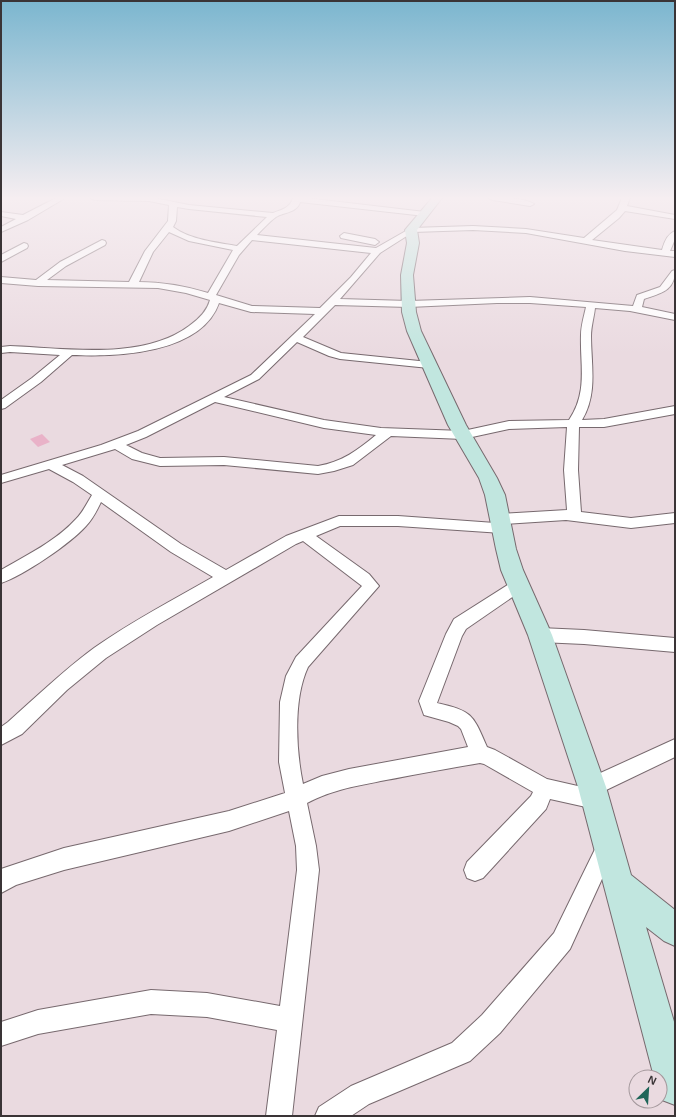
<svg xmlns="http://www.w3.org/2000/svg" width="676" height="1117" viewBox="0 0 676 1117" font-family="Arial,sans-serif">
  <rect width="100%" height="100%" fill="#eadae0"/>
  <!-- building -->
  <path fill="#e9b2c8" d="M42,434L50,442L38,447L30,439Z"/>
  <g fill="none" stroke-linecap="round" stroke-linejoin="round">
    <!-- street casing -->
    <g stroke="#77696e" stroke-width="2">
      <path id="street" d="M56,198H65L28,220L1,232V227L16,219L1,216V212L23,215Z
        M91,198H154L189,205L273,213C283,209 290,208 293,198H306L425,212L429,214L425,216L300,202C297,213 284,212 276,217C269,222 263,229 257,235L376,248L411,228L473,226L526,229L584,238L617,210L622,198H630L627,206L675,215V219L625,211L619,218L592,240L662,250C664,243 667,234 675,231V239L670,251H675V257L625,251L526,233L473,230L413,232L380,253L340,299L409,301L530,297L633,306L637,295L660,287L672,271L675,270C675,291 661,293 644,299L642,307L675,314V320L630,311L595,308C594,317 591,327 591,336C591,365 598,393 582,420L604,419L675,406V414L604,427H579L578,470L581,512L631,518L675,513V523L631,528L566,520L504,524H507L509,528L507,532L502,533L398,526H340L316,536L369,574L379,586L308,667C293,699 296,750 303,784L322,776L349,769L468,747L461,729L458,726L449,722L424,715L419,701L446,634L454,619L514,581L519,579L524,581L527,585L524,589L466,629L462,636L437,703C473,711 473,715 487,747L495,750L547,779L582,787L585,780L675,739V757L602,792L605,799L602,806L595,809L550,799L546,809L483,878L475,881L467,878L464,870L467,862L531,796L533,792L484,764L480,763C449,768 418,774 386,780C357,786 334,789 307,803L316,846L319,870L292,1116H266L277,1030L207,1017L151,1014L38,1034L1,1046V1022L38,1010L151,990L207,993L280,1006L297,870L296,846L289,811L229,831L64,870L16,885L1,893V869L64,848L229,811L285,793L279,762L280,702L286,676L296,657L362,586L303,541L296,544L157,625L106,658L67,690L22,734L1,745V727L8,722C36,697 64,670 94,648C132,621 173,600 213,577L171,552L101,502C97,510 93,519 86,526C71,543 23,576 1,583V570C27,555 56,541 76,519C83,512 87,503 92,495L73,482L49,469L1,483V475L101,445L138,431L251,375L315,314L251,312L219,303C201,354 117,357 72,355L41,382L5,408L1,409V400L32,378L60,355L10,352L1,353V347L10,346C65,348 142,361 189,326C199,319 207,311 210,300L186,293L158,288L38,286L1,283V277L36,280L60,262L102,240L105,241L106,243L105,245L66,266L47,280L129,282L145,251L168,221L169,205L149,201L95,200ZM177,207L189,209L267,217L237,246C215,242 191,240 173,227L176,221ZM169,232L189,241L233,250L208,293C185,286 163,282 139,282L153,252ZM252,240L371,253L351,277L320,308L252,306L216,295L239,255ZM497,303H530L586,307C584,316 581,326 581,335C580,366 588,392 569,420L509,421L463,431L381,428L324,420L224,397L259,379L297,342L329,356L340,359L429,368L435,365L429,362L341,353L303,337L335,305L409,307ZM215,402L324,428L376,435C358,450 342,462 318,466L224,457L160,458L142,453L126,445L146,437ZM567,427L564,470L567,510L500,514L495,516L493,519L495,523L398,516H339L286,536L226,570L181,544L83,476L62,465L115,449L132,459L160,466L224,465L318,474L334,471L353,465L391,436L463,439L509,429Z
        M489,198C499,197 526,198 534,204L530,206L493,200Z
        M344,233L375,239L379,242L375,245L341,238L340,236Z
        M24,243L27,244L28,246L27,248L1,262V255Z
        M540,628L584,630L675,638V652L584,644L540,642L534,640L532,635L534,630Z
        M607,836L614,839L617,846L570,949L500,1033L470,1061L369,1104L351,1116H315L319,1107L351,1086L452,1043L482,1015L554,933L600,839Z"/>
    </g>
    <!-- secondary casing -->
    <g stroke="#77696e" stroke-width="2">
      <path id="secondary" d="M432,198H442L417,230L419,243L413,275L416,312L421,331L466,425L497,478L505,495L516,549L523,570L552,635L606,787L631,875L675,910V946L664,941L646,927L675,1025V1105L662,1100L660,1094V1077H654L578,787L528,635L501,570L496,549L485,495L479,478L448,425L407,331L402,312L401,275L407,243L405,230Z"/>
    </g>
    <!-- street -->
    <use href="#street" fill="#fff" fill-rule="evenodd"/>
    <!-- secondary -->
    <use href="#secondary" fill="#c1e6df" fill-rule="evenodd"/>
  </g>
  <!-- sky -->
  <linearGradient id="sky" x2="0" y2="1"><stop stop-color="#7bb6cf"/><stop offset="0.56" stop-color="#f6eef1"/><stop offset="1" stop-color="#f6eef1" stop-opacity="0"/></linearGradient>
  <rect width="676" height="354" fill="url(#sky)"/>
  <!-- border -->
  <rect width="676" height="1117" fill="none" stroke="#3a3436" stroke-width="4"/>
  <!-- north arrow -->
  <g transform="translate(648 1089) rotate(25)"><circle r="19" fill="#eadae0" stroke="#a4989c"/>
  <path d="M0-3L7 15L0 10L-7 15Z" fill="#206659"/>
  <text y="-6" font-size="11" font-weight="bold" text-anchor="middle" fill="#3a3436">N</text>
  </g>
</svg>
